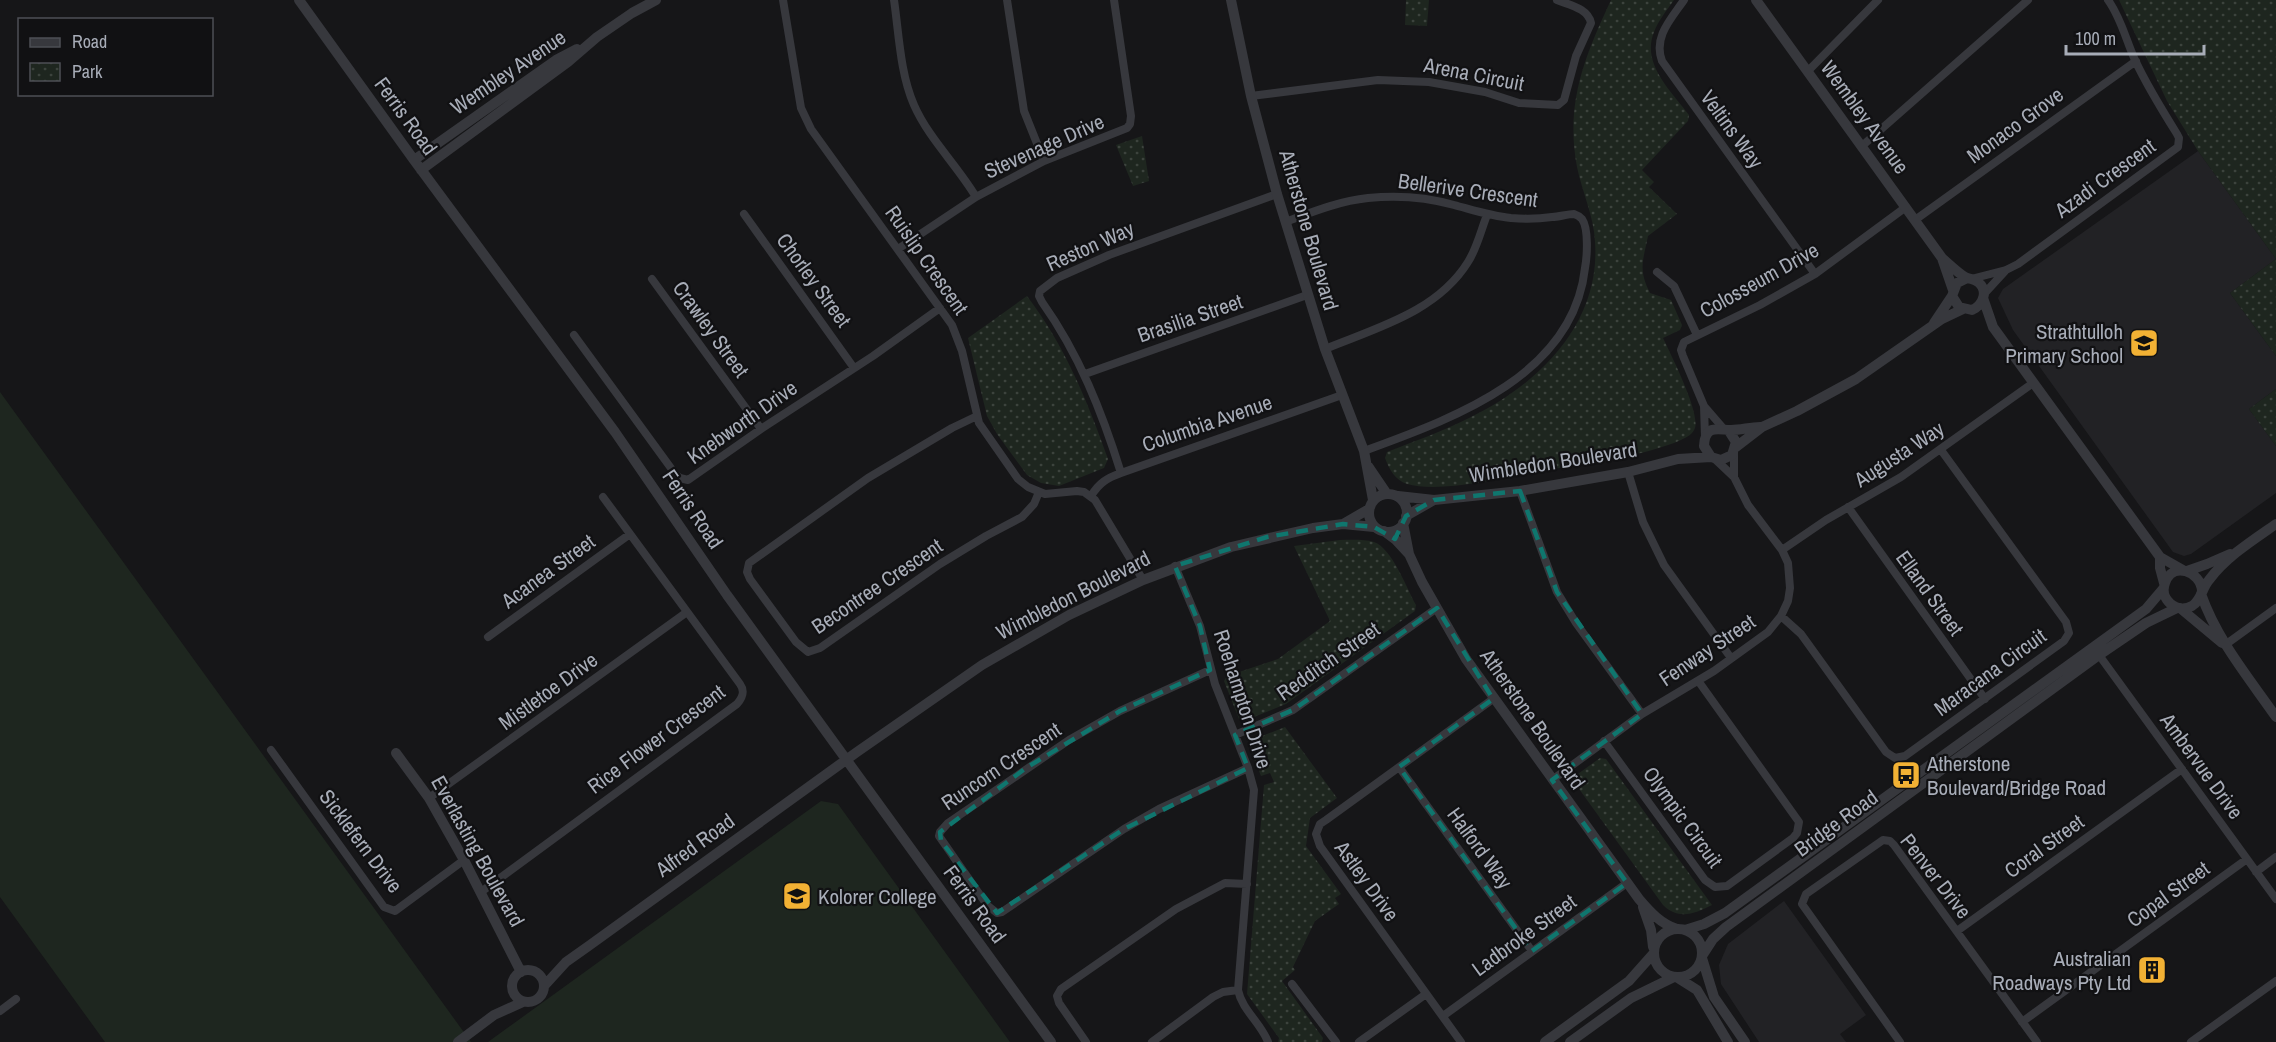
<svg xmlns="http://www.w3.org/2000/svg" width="2276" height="1042" viewBox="0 0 2276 1042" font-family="'Archivo Narrow',sans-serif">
  <defs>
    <pattern id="park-dots" width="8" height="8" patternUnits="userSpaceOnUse" patternTransform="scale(1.5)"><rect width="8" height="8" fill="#1e261f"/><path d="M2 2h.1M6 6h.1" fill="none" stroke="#3c433d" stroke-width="1.8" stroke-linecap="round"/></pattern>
  </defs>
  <rect width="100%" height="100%" fill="#161618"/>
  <!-- built -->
  <path fill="#222225" d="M2198,151L2276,259L2230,293L2276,356V389L2249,409L2276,446V493L2191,554L2184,556L2173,552L2013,330L1998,298L2003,289Z
    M1784,901L1866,1015L1840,1034L1846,1042H1759L1721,984L1719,965L1728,944Z"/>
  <!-- grass -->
  <path fill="#1e261f" d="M0,392L471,1042H105L0,897Z
    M821,801L838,804L1010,1042H488Z"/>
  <!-- park -->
  <path fill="url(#park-dots)" d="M1406,0H1429L1427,26L1405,25Z
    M1611,0H1674C1667,10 1658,21 1654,32C1641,64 1671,91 1689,115L1688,121L1642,170L1654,182L1649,187L1677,214L1648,236C1643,261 1638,269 1650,293L1671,300L1682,325L1680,330L1663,338C1671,355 1700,412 1695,428C1693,434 1687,437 1681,440C1645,456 1587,463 1548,470C1512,476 1441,494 1407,484C1395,480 1389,469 1385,458L1387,452C1415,441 1444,431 1471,417C1539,384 1601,323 1595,242C1594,216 1582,192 1577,167C1565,103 1585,56 1611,0Z
    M2119,0H2276V259L2198,151L2167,101Z
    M1142,136L1149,181L1133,186L1116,145Z
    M2276,259V356L2230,293Z
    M1027,296C1065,346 1087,400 1108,459L1104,468L1059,486L1041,483L1027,475L997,434L987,416L968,338Z
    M2276,389V446L2249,409Z
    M1340,540C1351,540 1363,539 1374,542C1392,548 1407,589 1416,605L1415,611L1286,704L1244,721L1239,719L1224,681L1227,676L1278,659L1330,621L1294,546Z
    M1285,727L1337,798L1310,818L1306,846L1341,894L1335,898L1339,904L1315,921L1293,967L1295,970L1282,981L1323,1038L1322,1042H1278L1279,1038L1247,994L1264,785L1274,782L1270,773L1261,776L1249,746L1252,740Z
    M1600,758L1606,759L1712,905C1695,914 1678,920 1663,905L1574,782L1575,776Z"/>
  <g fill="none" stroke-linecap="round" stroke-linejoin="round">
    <!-- minor -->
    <path stroke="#37383d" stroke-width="8" d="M783,0L801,108L811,129L952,325L962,351L979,423L1018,479L1028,487L1045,494L1077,491L1084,492L1095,500L1143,580
      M894,0C899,34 900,73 914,105C929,139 957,165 976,197
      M1007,0L1024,111L1044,161
      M1684,0C1671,19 1653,37 1662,61L1815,274
      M1808,71L1878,0
      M1251,96L1378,80L1429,82L1485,92L1519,103L1558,105L1564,100L1576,56L1591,23C1588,8 1569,5 1557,0
      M1862,146L2028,0
      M744,214L854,368
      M1915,220L2136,61
      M1285,222C1312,212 1339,201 1368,198C1397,195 1426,197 1454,205C1473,210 1491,216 1511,218C1524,219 1538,219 1552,217C1559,217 1567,214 1574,214C1577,215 1580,217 1582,219C1589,229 1587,257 1585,268C1573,377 1451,419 1364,451
      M898,249L976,197L1044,161L1127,128L1130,124L1131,116L1114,0
      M1657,272L1674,286L1697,335
      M652,279L761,429
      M1971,279L2006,270L2018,264L2178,147L2179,138L2177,134C2162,110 2147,86 2135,60C2126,40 2121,18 2108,0
      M1984,294L2006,270
      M574,335L676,475L680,478L688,480L761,429L873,356L940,308
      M1325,349C1376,328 1437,312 1468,262C1477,248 1481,230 1487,215
      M1085,374L1307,295
      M1704,406L1705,437
      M977,416L952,428L868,478L749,563L747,572L750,579L796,642L808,652L820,648L940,564L986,536L1022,517L1034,504L1039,492
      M1723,428L1704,406L1683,356L1681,350L1684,342L1760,305L1815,274L1906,207
      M1734,451V477
      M1628,472L1643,522L1664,565L1731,658
      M1121,473C1102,412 1079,354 1042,302L1039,296L1040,291L1057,278L1109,255L1277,194
      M1520,491L1557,592L1576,623L1642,714
      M1091,496C1099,483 1107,478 1121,473L1342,395
      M1848,507L1985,699
      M1782,550L1826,520L1901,477L2033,383
      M1175,566L1200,626L1215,684L1248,768L1254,790L1238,990C1242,1010 1261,1023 1268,1042
      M1781,616L1801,634L1886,752L1895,758L1905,756L2064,641L2069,633L2066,622L1941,450
      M488,637L630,534
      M2225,645L2276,608
      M2099,655L2276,899
      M1210,670L1120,711L1069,740L948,823L940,832L939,836L987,905L997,913L1002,912L1124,829L1159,809L1248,768
      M1235,735L1293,710L1437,608
      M1604,741L1705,880L1715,887L1727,886L1793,838L1797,833L1799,822L1699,682
      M271,750L384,907L395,911L464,860
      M1399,767L1532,951
      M1552,780L1642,714L1714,671L1768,632L1781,616L1788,601L1790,588L1788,563L1782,550L1748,505L1734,477L1716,460
      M429,798L687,612
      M2256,872L2276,857
      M481,892L737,704C743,697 745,691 740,684L603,497
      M1957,931L2182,769
      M1292,984L1336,1042
      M0,1011L16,999
      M1443,1016L1627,883
      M2022,1022L2247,859
      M1086,1042L1059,1003L1057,996L1061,989L1176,909L1225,883L1247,884
      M1152,1042L1213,997L1223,992L1238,990
      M1359,1042L1426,994
      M1461,1042L1320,846L1316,834L1320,824L1326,820L1493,699
      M1900,1042L1802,904L1806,894L1883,840L1890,841L1894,845L2037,1042
      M2191,1042L2276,981"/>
    <!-- tertiary -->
    <path stroke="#37383d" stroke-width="10" d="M299,0L414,160L615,432L727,595L1051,1042
      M1231,0L1251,96L1277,194L1325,349L1364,451L1373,500
      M1756,0L1942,258C1949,264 1957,272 1965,277C1969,279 1974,279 1978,282C1989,291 1983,305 1972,310L1959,307L1952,296L1957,283L1967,278
      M414,160L556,60L577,49
      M421,170L568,62L597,37L632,13L656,0
      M1942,258L1953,290
      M1983,298L1993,327L2160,557L2183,570
      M1934,323L1952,296
      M1729,431L1736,442L1732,455L1721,460L1711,457L1704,446C1705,424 1718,430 1731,430C1741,430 1750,427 1760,427
      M1736,447L1762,427L1797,411L1856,379L1942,319L1963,309
      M1368,466L1387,494
      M1369 513a19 19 0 1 1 38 0a19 19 0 1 1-38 0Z
      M1398,496L1434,500L1520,491L1628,472L1678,459L1711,457
      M1406,516L1434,500
      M1403,523L1409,554L1422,582L1466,659L1639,899C1650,912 1661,924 1677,929
      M1343,524L1369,509
      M1384,531L1396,540L1409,554
      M2160,557V568L2164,583
      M2187,571L2207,564L2230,554
      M2202,591C2201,571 2172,561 2165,583C2159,599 2176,614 2192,606C2201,601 2202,588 2209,580C2226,557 2253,540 2276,524
      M2201,594C2217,640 2249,678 2276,717
      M2180,608L2222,643
      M396,753L429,798L464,860L521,972
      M1643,907L1651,930L1653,947
      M1654 953a24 24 0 1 1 48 0a24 24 0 1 1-48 0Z
      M1685,930L1704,924L1725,913L2146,609L2163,589
      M1702,956L1713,939L1726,927L2099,655L2146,623L2177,608
      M1702,958L1714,997L1745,1042
      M512 986a16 16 0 1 1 32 0a16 16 0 1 1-32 0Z
      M1678,978L1697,990L1728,1042
      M545,985L566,962L590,945L857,752L982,665L1069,615L1143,580L1231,547L1313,528L1343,524L1374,527
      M458,1042L494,1015L523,1002
      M1545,1042L1629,981L1653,954
      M1570,1042L1631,998L1674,977"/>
  </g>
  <!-- marked area -->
  <path fill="none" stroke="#0f766e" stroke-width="4.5" stroke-dasharray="12 8" stroke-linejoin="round" d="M1520,491L1557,592L1642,714L1552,780L1627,883L1532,951L1399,767L1493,699L1437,608L1293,710L1235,735L1248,768L1124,829L997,913L941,841L940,832L1026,768L1120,711L1210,670L1200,626L1175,566L1267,537L1343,524L1374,527L1395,539L1406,516L1434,500Z"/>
  <!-- icons -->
  <defs>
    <g id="school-square" transform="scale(1.5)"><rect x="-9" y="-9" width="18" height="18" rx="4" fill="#f2b134" stroke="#111113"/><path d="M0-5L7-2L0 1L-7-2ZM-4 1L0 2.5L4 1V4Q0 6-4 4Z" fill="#111"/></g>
    <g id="bus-square" transform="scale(1.5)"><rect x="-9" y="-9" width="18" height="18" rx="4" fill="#f2b134" stroke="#111113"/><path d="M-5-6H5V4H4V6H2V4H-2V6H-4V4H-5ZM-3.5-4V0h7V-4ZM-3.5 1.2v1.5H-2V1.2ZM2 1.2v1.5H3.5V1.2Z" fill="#111"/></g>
    <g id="building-square" transform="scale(1.5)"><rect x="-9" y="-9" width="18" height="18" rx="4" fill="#f2b134" stroke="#111113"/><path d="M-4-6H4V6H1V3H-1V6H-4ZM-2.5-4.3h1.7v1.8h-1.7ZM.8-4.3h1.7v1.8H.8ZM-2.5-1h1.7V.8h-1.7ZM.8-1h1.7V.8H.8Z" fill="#111"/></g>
  </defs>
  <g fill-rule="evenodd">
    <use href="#school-square" x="2144" y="343"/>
    <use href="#bus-square" x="1906" y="775"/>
    <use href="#school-square" x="797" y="896"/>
    <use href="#building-square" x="2152" y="970"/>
  </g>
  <g text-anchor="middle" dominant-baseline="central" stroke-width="4.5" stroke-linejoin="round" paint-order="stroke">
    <!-- street labels -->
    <g font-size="21" fill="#a8adb8" stroke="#111113">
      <text transform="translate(508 72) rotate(-34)">Wembley Avenue</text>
      <text transform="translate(1474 74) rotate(11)">Arena Circuit</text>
      <text transform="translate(406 116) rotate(54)">Ferris Road</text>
      <text transform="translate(1865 117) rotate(54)">Wembley Avenue</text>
      <text transform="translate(2015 125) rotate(-36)">Monaco Grove</text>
      <text transform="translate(1732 129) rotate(54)">Veltins Way</text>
      <text transform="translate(1044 146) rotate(-24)">Stevenage Drive</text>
      <text transform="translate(2105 178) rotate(-36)">Azadi Crescent</text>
      <text transform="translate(1468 190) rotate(8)">Bellerive Crescent</text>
      <text transform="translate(1309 230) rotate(74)">Atherstone Boulevard</text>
      <text transform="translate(1090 246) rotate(-24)">Reston Way</text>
      <text transform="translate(927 260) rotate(55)">Ruislip Crescent</text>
      <text transform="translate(814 280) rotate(54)">Chorley Street</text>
      <text transform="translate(1759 280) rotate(-29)">Colosseum Drive</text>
      <text transform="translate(1190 318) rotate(-19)">Brasilia Street</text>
      <text transform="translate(711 329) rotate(54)">Crawley Street</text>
      <text transform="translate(742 422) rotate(-35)">Knebworth Drive</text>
      <text transform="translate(1207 423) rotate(-19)">Columbia Avenue</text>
      <text transform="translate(1899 454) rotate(-33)">Augusta Way</text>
      <text transform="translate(1553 462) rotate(-9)">Wimbledon Boulevard</text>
      <text transform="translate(693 509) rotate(56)">Ferris Road</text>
      <text transform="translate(548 571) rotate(-36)">Acanea Street</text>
      <text transform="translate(877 586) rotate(-34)">Becontree Crescent</text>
      <text transform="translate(1930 593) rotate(54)">Elland Street</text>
      <text transform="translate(1073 595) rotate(-27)">Wimbledon Boulevard</text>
      <text transform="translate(1707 650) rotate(-34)">Fenway Street</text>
      <text transform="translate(1328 661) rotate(-35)">Redditch Street</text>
      <text transform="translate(1990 672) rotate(-36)">Maracana Circuit</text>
      <text transform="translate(548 691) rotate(-36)">Mistletoe Drive</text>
      <text transform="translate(1243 699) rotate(72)">Roehampton Drive</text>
      <text transform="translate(1533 719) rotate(55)">Atherstone Boulevard</text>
      <text transform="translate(656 739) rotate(-37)">Rice Flower Crescent</text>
      <text transform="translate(1001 766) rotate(-34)">Runcorn Crescent</text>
      <text transform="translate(2202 766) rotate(54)">Ambervue Drive</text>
      <text transform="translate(1683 817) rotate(54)">Olympic Circuit</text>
      <text transform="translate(1836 823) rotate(-36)">Bridge Road</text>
      <text transform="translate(361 841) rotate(53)">Sicklefern Drive</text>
      <text transform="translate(695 845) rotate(-36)">Alfred Road</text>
      <text transform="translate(2044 846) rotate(-36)">Coral Street</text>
      <text transform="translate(1480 848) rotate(54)">Halford Way</text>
      <text transform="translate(478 851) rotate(61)">Everlasting Boulevard</text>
      <text transform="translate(1936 876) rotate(52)">Penver Drive</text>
      <text transform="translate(1367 881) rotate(54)">Astley Drive</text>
      <text transform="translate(2168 894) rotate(-36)">Copal Street</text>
      <text transform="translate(975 904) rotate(54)">Ferris Road</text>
      <text transform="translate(1524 935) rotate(-36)">Ladbroke Street</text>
    </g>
    <!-- poi labels -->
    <g font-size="21" fill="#a8adb8" stroke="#111113" text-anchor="end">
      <text x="2123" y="331">Strathtulloh<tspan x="2123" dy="24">Primary School</tspan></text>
      <text x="1927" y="763" text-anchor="start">Atherstone<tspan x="1927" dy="24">Boulevard/Bridge Road</tspan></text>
      <text x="818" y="896" text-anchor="start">Kolorer College</text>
      <text x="2131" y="958">Australian<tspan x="2131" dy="24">Roadways Pty Ltd</tspan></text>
    </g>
  </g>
  <!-- legend -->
  <rect x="18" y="18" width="195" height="78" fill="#111113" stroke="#4d4f55" stroke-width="1.5"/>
  <rect x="30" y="38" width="30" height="9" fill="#37383d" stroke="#4d4f55" stroke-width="1.5"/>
  <text x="72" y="48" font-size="18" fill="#a8adb8">Road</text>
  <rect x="30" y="63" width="30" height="18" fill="url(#park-dots)" stroke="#4d4f55" stroke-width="1.5"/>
  <text x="72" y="78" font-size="18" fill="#a8adb8">Park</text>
  <!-- scale -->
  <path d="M2066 45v9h138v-9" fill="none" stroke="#a8adb8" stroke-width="3"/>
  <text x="2075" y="45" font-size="18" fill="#a8adb8" stroke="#111113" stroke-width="4.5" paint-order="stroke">100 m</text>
</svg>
